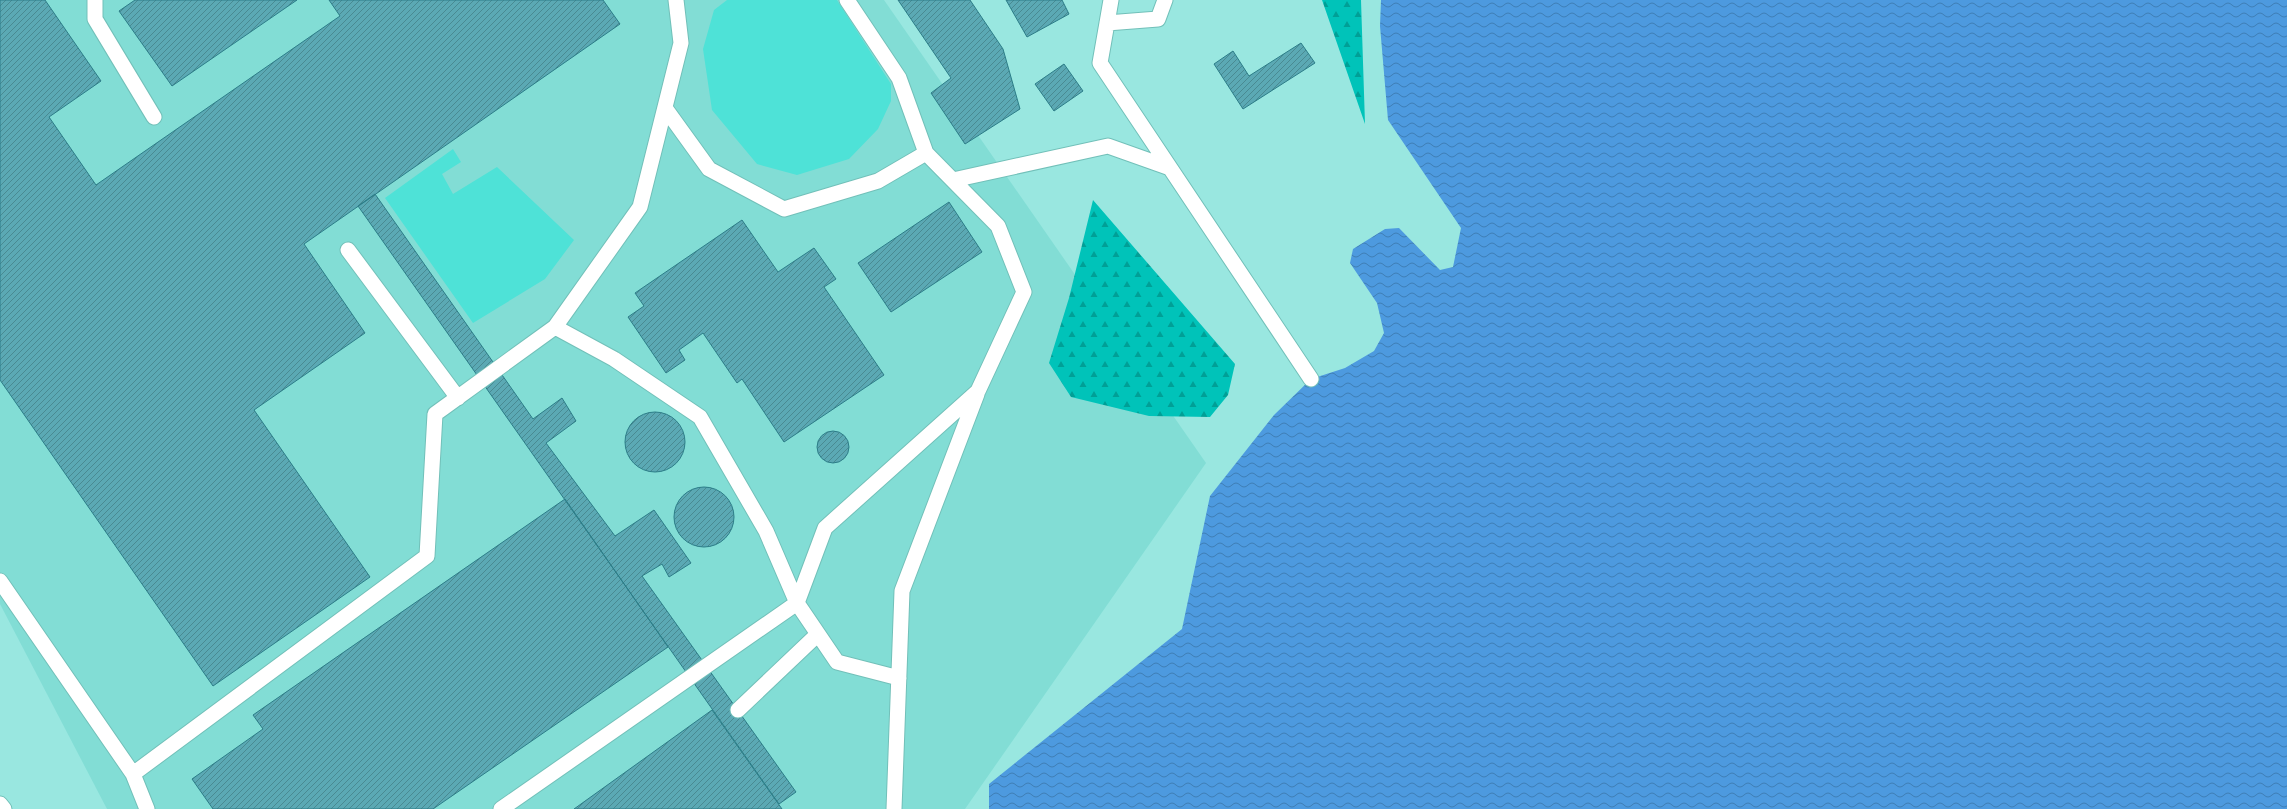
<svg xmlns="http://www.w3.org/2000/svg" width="2287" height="809" viewBox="0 0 2287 809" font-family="'Open Sans',sans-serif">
  <defs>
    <pattern id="forest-firs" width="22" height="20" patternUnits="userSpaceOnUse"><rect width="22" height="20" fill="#00c3b9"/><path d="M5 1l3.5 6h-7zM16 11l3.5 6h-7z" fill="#009f96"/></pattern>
    <pattern id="water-waves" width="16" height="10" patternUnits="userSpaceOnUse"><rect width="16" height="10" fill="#4d9adf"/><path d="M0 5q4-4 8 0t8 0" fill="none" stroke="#3e7eb5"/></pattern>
    <pattern id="building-hatch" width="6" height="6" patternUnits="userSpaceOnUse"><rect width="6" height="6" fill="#5ba9b4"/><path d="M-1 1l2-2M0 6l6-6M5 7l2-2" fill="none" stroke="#498a92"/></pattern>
  </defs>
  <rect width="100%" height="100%" fill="#99e7e0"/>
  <!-- built -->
  <path fill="#82ddd5" d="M0,0H884L1206,463L965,809H107L0,604Z"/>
  <!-- green -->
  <path fill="#4ee2d7" d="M727,0H837L891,84V101L878,129L849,159L797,175L757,164L712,110L703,49L714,10Z
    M453,149L461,162L442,174L453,194L497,167L574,240L545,279L473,323L385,198Z"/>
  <!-- forest -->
  <path fill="url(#forest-firs)" d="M1322,0H1361L1365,124Z
    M1093,200L1235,364L1228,395L1210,417L1149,416L1071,397L1049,363L1069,298Z"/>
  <!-- water -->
  <path fill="url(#water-waves)" d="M1381,0H2287V809H989V784L1182,629L1210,496L1274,415L1311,379L1345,368L1374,351L1384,333L1377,303L1350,263L1353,249L1385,229L1399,228L1440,270L1453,267L1461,228L1388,120L1380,26Z"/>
  <!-- building -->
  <path fill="url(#building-hatch)" stroke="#2c7d88" d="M0,0H45L101,81L49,117L96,185L340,16L329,0H603L620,24L304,244L365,333L254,410L370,577L213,686L0,380Z
    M135,0H297L172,86L119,11Z
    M898,0H970L1003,49L1020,109L965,144L931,93L951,78Z
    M1006,0H1062L1069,14L1027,37Z
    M1301,43L1315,63L1243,109L1214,64L1233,51L1249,76Z
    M1064,64L1083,91L1054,111L1035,84Z
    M375,194L533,419L562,398L576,421L546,443L615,536L654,510L691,563L669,577L662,564L642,576L796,792L779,804L358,206Z
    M949,202L982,252L891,312L858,263Z
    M742,220L778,272L814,248L836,279L824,287L884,375L784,442L742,379L737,383L703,333L679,350L685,360L666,373L628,317L644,306L635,293Z
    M625 442a30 30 0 1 1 60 0a30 30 0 1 1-60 0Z
    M817 447a16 16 0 1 1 32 0a16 16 0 1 1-32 0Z
    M674 517a30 30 0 1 1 60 0a30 30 0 1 1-60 0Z
    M565,499L668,647L433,809H213L192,779L263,729L253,715Z
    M712,710L782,809H574Z"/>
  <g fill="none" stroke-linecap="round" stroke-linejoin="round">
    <!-- service casing -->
    <g stroke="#72c0b9" stroke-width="17">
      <path id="service" d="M95,0V19L154,117
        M1111,0L1100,63L1311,379
        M1107,23L1158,19L1165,0
        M665,108L709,169L784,209L878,181L926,153L899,78L847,0
        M953,180L1108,146L1170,168
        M348,250L458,398
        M0,581L133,774L427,556L435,414L555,327L640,207L681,43L676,0
        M899,678L837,662L797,603L825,528L978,391L1024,292L998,226L926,153
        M738,710L818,634
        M133,774L147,809
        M0,804L4,809
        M501,809L797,603L766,531L700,417L614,359L555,327
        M894,809L902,591L977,394"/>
    </g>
    <!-- service -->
    <use href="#service" stroke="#fff" stroke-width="15"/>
  </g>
</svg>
